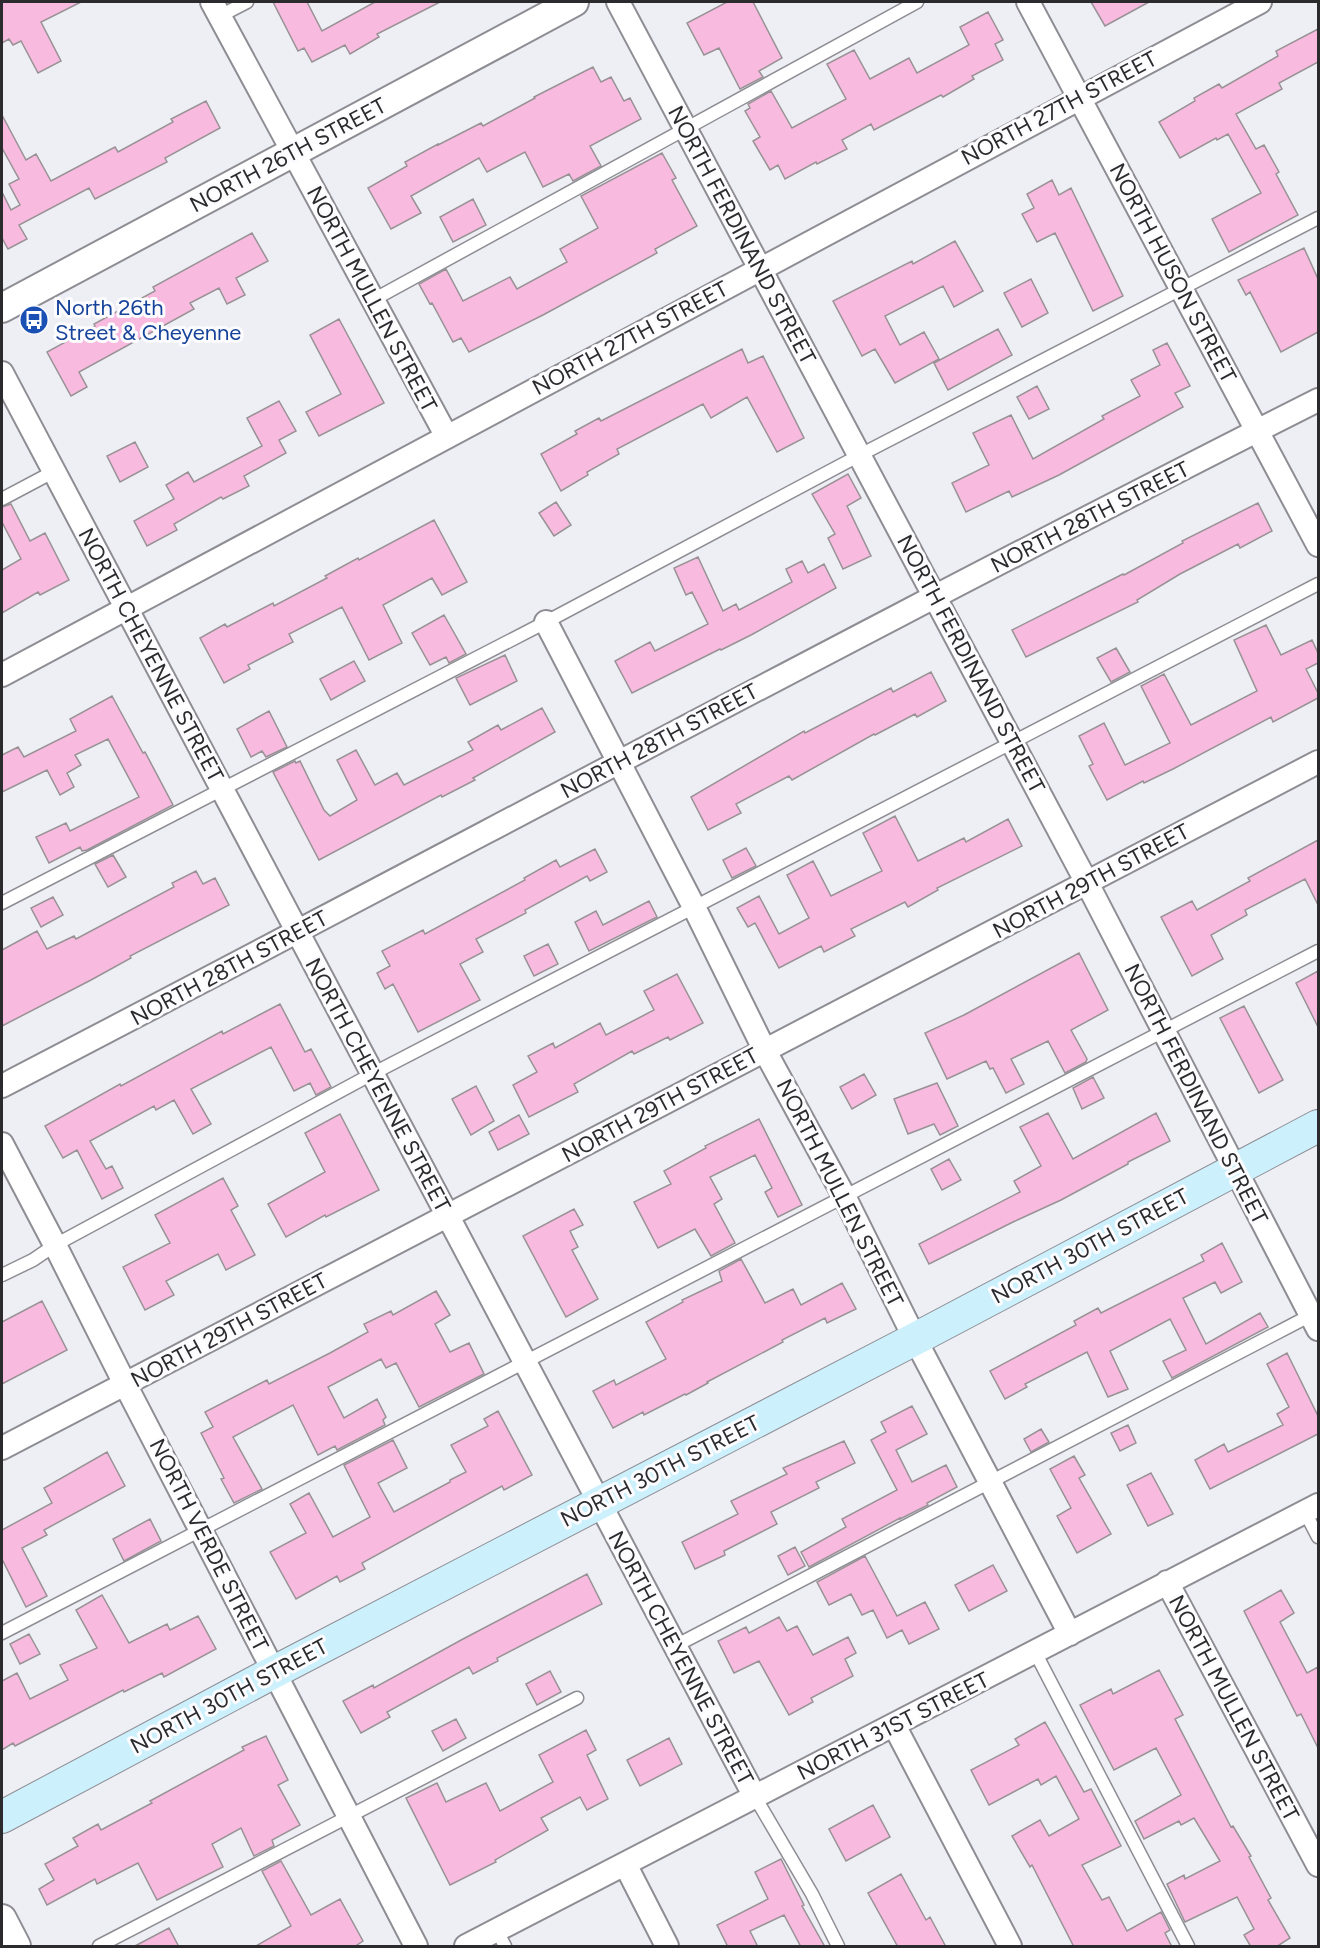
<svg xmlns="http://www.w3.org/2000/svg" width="1320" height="1948" viewBox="0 0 1320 1948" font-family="Figtree,sans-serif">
  <rect width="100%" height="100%" fill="#eeeef5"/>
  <!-- building -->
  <path fill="#f8bbdf" stroke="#989295" stroke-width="1.5" d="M2,2H81L41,22L61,61L38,73L21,41L13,45L9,39L2,43Z
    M273,2H307L322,31L375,2H440L377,34L379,37L350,54L345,45L312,62L304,48L298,51Z
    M727,2H753L782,58L759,71L763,77L740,89L719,48L704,55L687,23Z
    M1091,2H1149L1105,26Z
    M988,12L1003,40L995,44L1003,60L972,76L974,79L943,97L941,95L874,130L871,124L842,140L847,149L817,164L816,162L785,179L778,165L770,170L753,141L760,137L745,111L750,108L748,104L771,91L792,128L846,99L827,64L854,50L870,79L909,58L917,73L969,45L960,27Z
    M1318,29V62L1279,83L1282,89L1236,114L1256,149L1264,145L1279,172L1276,174L1298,215L1229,252L1212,219L1261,193L1228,134L1217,140L1216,138L1180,158L1159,122L1195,101L1194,98L1219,84L1222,88L1278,56L1276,51Z
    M593,67L601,82L611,77L624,101L630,98L641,119L590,146L601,166L573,181L569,174L543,187L525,152L487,172L479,158L411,196L421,213L391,229L368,188L407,166L405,162L438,144V145L481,123L483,126L535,98L534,97Z
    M206,101L220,128L165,158L167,162L95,199L89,188L19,225L27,239L8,249L2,238V192L11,210L20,205L9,184L19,179L2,148V115L26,160L36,154L51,181L115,147L118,152L173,122L171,119Z
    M662,153L676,178L672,180L697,226L655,249L657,253L543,315L469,352L461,338L453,342L432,303L430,304L419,284L446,269L463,301L510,277L517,289L567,262L560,249L598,228L581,196Z
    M1052,180L1059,195L1071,188L1123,296L1093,311L1055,233L1037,242L1022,214L1034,208L1027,194Z
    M473,199L486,225L453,242L440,217Z
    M252,233L268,261L236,278L245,295L227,304L219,288L190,303L194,309L79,372L87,387L71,396L47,352L95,326L94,324L155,291L153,287Z
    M955,241L983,291L954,307L943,286L885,316L900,345L924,332L939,359L895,383L875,349L862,356L833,301L912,261L913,264Z
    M1304,248L1318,279V332L1281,352L1250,292L1246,295L1238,280Z
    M1031,279L1048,313L1022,327L1004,293Z
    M339,319L384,403L319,436L306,412L341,394L310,335Z
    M998,329L1012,355L948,390L934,363Z
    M1167,343L1190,386L1175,393L1183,407L1059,475L1012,497L1009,491L966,512L952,483L989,465L973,433L1011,415L1033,459L1104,419L1102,416L1140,396L1131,380L1160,365L1153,350Z
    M742,349L748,363L763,356L804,438L777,452L747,397L711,418L703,404L617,449L619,454L587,472L588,475L561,491L541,454L577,434L575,431L599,418L601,421Z
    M1037,386L1049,409L1029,419L1017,397Z
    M279,401L296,431L279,440L286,453L244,476L249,486L223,499L221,497L174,524L177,530L147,546L134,521L174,499L166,485L188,472L194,482L262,446L247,418Z
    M135,442L148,467L120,482L107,456Z
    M848,474L861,498L847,506L871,556L843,569L828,538L835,534L812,494Z
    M556,502L571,525L554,536L539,513Z
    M1258,503L1272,531L1240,548L1238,544L1180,574L1137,600L1138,602L1026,657L1012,630L1123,574L1124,575L1183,543L1182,541Z
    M11,504L30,541L45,533L69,580L40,595L38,592L2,613V570L21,559L2,522V507Z
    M434,520L467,582L442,595L432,578L383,605L402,643L369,660L342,607L289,634L293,642L248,665L250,669L224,683L200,638L225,624L227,627L273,603L274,606L327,578L325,576L358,558L359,560Z
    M698,557L723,611L736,604L739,610L792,582L786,569L802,561L808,573L824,564L836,588L751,635L721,650L720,649L632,693L615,661L650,642L655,651L708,624L692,592L686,595L674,568Z
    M444,615L466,654L449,663L446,657L430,665L412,633Z
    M1266,625L1281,655L1312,640L1318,653V663L1306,669L1318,693V698L1273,722L1271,717L1173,769L1144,783L1143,781L1107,800L1089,766L1093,764L1079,736L1104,723L1125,765L1170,743L1141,686L1164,674L1191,725L1257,691L1234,640Z
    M1116,648L1130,672L1111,682L1097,658Z
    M505,655L517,681L470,705L456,678Z
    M354,661L365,681L331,700L320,679Z
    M931,672L946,701L917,717L915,714L875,735L874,734L792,780L789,776L736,804L741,813L708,830L691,797L804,731L805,733L891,688L893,692Z
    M112,696L143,753L145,752L173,805L87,850L82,851L80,847L49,863L36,837L66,823L70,831L139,797L108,739L75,755L81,765L67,773L74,787L60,795L47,770L2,792V755L18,747L24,757L76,731L70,719Z
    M542,708L555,732L473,778L475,780L442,797L441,795L319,860L273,772L295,761L296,763L300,761L324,810L330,816L357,800L337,760L356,750L375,785L397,773L404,785L473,750L468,742L498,725L501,730Z
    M269,711L287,747L266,757L262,751L251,757L237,729Z
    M895,816L918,861L964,838L966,842L1008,819L1022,846L937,888L938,890L908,907L905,902L851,929L855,936L824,952L821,946L779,968L755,923L748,927L737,908L759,896L779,934L809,918L787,875L813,861L831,896L882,871L863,833Z
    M1318,840V905L1305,879L1245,910L1247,915L1211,935L1223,959L1192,976L1161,917L1192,901L1197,910L1250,881L1248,878Z
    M746,848L756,866L732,878L723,860Z
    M595,849L607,872L590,881L587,876L525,910L526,913L476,939L483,952L460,964L480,1000L418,1032L393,984L385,989L377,973L390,966L382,951L423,930L425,934L525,880L524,878L556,860L560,867Z
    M113,855L126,877L108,887L95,864Z
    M196,871L203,884L215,878L229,905L130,956L131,958L91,980L2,1026V950L37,931L47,949L74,936L76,939L174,887L172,883Z
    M53,897L63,915L41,927L31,908Z
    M649,901L657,917L589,951L575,922L596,911L603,925Z
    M548,944L558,964L534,976L524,956Z
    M1079,953L1108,1010L1071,1030L1087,1059L1086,1062L1065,1073L1048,1041L1011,1059L1024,1084L1006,1093L993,1068L990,1069L986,1061L947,1079L925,1033L964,1015Z
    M1318,971V1027L1296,983Z
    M677,974L703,1023L670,1040L668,1037L634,1054L632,1051L574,1084L578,1092L529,1117L513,1085L537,1072L528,1056L553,1043L555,1048L600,1023L606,1035L654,1010L644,991Z
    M280,1004L305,1052L311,1049L331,1087L316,1095L310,1083L294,1091L271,1047L191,1089L211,1124L193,1134L174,1100L156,1110L154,1106L90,1141L106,1169L112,1166L123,1188L102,1199L77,1150L63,1158L45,1126L120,1084L121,1086L222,1031L223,1034Z
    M1244,1006L1283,1080L1259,1093L1220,1018Z
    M864,1074L876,1095L852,1109L840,1087Z
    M1093,1077L1104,1098L1082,1109L1073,1088Z
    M937,1083L958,1126L940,1135L934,1124L908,1134L894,1099Z
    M476,1086L494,1121L471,1135L452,1099Z
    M1048,1113L1073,1159L1156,1113L1170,1141L1128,1162V1164L1061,1200L1013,1222L929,1264L919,1244L1020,1192L1014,1181L1041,1166L1020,1127Z
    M340,1114L379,1190L326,1217L325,1215L286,1237L268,1204L325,1172L305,1133Z
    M519,1115L529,1134L498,1150L489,1132Z
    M759,1119L802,1205L778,1217L765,1192L772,1188L755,1155L710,1177L722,1199L714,1204L735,1243L711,1256L695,1229L658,1248L634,1202L671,1184L664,1171L706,1148L705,1146Z
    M949,1159L961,1180L942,1190L931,1169Z
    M223,1178L238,1206L231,1210L255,1255L226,1270L218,1254L166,1281L174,1295L145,1310L123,1267L170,1243L155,1215Z
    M574,1209L583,1225L570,1231L578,1247L572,1250L598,1299L566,1317L523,1236Z
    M1222,1243L1242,1282L1221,1293L1215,1282L1183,1298L1206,1344L1260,1313L1268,1327L1172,1378L1163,1361L1186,1350L1170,1319L1110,1351L1128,1389L1108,1397L1087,1352L1025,1384L1027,1387L1005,1399L990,1371L1076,1325L1074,1321L1098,1308L1101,1313L1204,1261L1201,1255Z
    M741,1259L765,1303L793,1289L801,1305L842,1283L856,1309L827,1323L825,1318L782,1340L783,1342L707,1382L708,1383L686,1395L685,1394L644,1415L643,1412L613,1428L593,1391L614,1380L616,1385L666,1359L646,1322L683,1302L682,1300L722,1281L719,1271Z
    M436,1291L450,1315L435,1324L450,1352L469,1343L484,1374L419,1407L396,1363L386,1368L381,1359L328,1387L344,1418L377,1399L386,1417L383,1420L385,1425L337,1450L335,1446L318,1455L293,1405L233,1437L262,1489L234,1503L221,1479L224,1478L201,1433L213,1427L205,1412L267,1380L269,1384L330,1353L368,1332L364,1324L391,1311L393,1315Z
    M42,1301L67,1350L2,1384V1322Z
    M1287,1353L1318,1416V1434L1210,1489L1195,1460L1224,1444L1228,1452L1283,1425L1277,1414L1289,1407L1267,1364Z
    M912,1406L927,1434L896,1450L912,1482L946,1465L957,1487L927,1503L928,1505L900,1519V1518L809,1567L801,1552L846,1527L842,1519L897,1490L871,1440L886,1432L881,1422Z
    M498,1411L532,1475L504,1490L502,1486L362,1563L365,1569L340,1582L337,1576L296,1599L270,1552L306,1533L290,1504L309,1493L333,1537L370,1517L344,1465L393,1440L407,1468L378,1483L394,1512L450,1482V1480L466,1472L451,1445L488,1426L484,1419Z
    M1128,1425L1136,1443L1120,1451L1111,1433Z
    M1041,1429L1049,1442L1031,1452L1024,1439Z
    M844,1441L855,1463L816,1482L819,1488L771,1512L777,1524L724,1551L725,1555L695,1569L682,1542L738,1514L731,1501L787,1474L783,1468Z
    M107,1452L125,1486L44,1530L47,1535L22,1548L47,1596L26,1607L2,1559V1530L52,1503L44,1488Z
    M1074,1456L1085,1475L1079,1478L1111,1534L1077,1553L1057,1516L1071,1508L1050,1469Z
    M1151,1473L1173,1514L1148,1526L1127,1485Z
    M150,1519L161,1541L124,1561L113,1539Z
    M795,1547L805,1566L788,1575L778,1556Z
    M865,1556L897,1616L925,1602L939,1629L909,1644L902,1630L887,1638L873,1610L862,1615L851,1594L829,1605L817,1582Z
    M993,1565L1007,1591L969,1611L955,1585Z
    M587,1574L602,1604L497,1658L498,1661L473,1674L469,1667L387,1712L390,1717L361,1733L343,1701L373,1685L374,1688L463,1639Z
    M1281,1590L1294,1613L1280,1622L1307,1673L1318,1667V1748L1301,1714L1297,1716L1244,1611Z
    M102,1595L129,1643L167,1624L170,1630L198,1616L216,1649L164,1677L162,1673L124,1692L123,1690L15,1746L13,1743L2,1750V1681L17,1673L30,1699L68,1680L60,1665L97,1648L76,1610Z
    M779,1617L787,1631L797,1626L813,1655L848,1637L856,1653L845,1659L853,1676L811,1698L813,1702L789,1715L759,1661L734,1673L718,1641L746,1627L749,1633Z
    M29,1634L40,1654L20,1664L10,1644Z
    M1159,1670L1183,1715L1175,1719L1231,1827L1233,1826L1251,1856L1249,1857L1271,1898L1268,1900L1290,1938L1276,1947H1251L1244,1935L1254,1929L1237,1897L1185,1922L1167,1884L1184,1875L1185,1879L1220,1861L1194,1818L1181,1825L1179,1821L1144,1839L1135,1821L1181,1795L1156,1748L1114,1770L1080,1705L1111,1689L1113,1694Z
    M550,1671L561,1692L537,1705L526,1684Z
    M456,1719L466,1738L443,1751L432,1731Z
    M1045,1722L1084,1792L1091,1789L1121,1846L1082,1865L1102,1900L1109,1897L1127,1931L1161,1912L1170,1930L1165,1933L1172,1947H1074L1032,1865L1030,1867L1012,1836L1040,1820L1049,1836L1079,1819L1056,1776L1041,1785L1038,1779L989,1805L971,1770L1019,1745L1015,1739Z
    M586,1730L596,1750L587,1755L608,1799L587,1810L580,1797L541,1818L548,1830L495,1860L496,1862L450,1885L406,1798L437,1783L446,1802L486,1783L500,1811L553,1782L539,1755Z
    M266,1736L288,1780L278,1785L300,1825L272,1840L274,1846L254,1856L241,1828L212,1844L223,1867L157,1900L138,1863L97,1884L95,1879L47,1905L39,1889L54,1880L45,1864L78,1846L73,1838L98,1824L101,1830L152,1803L150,1801L244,1750L242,1747Z
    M669,1738L682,1764L640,1786L627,1760Z
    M873,1805L890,1837L846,1861L829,1829Z
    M781,1859L804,1905L802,1906L825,1947H801L784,1915L750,1931L758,1947H728L717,1925L768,1899L755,1872Z
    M281,1861L311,1915L340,1899L363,1941L354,1947H254L291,1926L262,1871Z
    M901,1874L926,1920L930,1917L946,1947H898L868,1893Z
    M169,1928L179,1947H133Z"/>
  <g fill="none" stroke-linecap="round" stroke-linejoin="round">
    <!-- service casing -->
    <g stroke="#8e8d94" stroke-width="15">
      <path id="service" d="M220,16L247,2
        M373,300L917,2
        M2,499L53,472
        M2,903L546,622L860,455L1318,218
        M2,1275L33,1260L55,1245L372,1074L1318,584
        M1305,1512L1318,1537
        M2,1633L1318,951
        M675,1646L1315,1313
        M1035,1652L1188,1946
        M755,1797L812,1894L838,1946
        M497,1931L505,1946
        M99,1946L577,1698"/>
    </g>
    <!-- minor casing -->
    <g stroke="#8e8d94" stroke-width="26">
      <path id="minor" d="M212,2L447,437
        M618,2L1087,883L1318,1329
        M1028,2L1318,545
        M2,373L755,1797
        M546,622L694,907L765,1051L844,1196L915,1339L1070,1634
        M2,675L1260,2
        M2,1086C441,858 876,623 1318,400
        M2,1144L55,1245L125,1384L416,1946
        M2,1448L1318,762
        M1167,1582L1318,1865
        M894,1725L1010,1946
        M625,1864L667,1946
        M466,1946L1318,1505"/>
    </g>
    <!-- tertiary casing -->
    <g stroke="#8e8d94" stroke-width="32">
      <path id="tertiary" d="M2,308L574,2
        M2,1919L16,1946"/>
    </g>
    <!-- secondary casing -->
    <g stroke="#8e8d94" stroke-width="34">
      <path id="secondary" d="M2,1817L274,1672L915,1339L1318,1126"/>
    </g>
    <!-- service -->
    <use href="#service" stroke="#fff" stroke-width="12"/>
    <!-- minor -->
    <use href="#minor" stroke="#fff" stroke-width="22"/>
    <!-- tertiary -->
    <use href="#tertiary" stroke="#fff" stroke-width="28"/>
    <!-- secondary -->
    <use href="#secondary" stroke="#ccf1fd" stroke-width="32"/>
  </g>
  <!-- icons -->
  <defs>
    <g id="bus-disc" transform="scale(1.5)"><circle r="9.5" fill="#1a4fb4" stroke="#fcfcff"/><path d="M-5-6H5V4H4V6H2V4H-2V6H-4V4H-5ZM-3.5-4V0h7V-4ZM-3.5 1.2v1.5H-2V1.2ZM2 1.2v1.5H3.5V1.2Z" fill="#fff"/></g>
  </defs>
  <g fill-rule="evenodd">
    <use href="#bus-disc" x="34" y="320"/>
  </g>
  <g text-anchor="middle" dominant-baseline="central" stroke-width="6" stroke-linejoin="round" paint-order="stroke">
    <!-- street labels -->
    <g font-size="22" fill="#2b2b2e" stroke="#fcfcff">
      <text transform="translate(1059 108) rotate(-28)">NORTH 27TH STREET</text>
      <text transform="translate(288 155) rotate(-28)">NORTH 26TH STREET</text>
      <text transform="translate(742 235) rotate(62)">NORTH FERDINAND STREET</text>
      <text transform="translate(1173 273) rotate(62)">NORTH HUSON STREET</text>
      <text transform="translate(372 299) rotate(62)">NORTH MULLEN STREET</text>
      <text transform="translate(630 338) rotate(-28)">NORTH 27TH STREET</text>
      <text transform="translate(1090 517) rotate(-27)">NORTH 28TH STREET</text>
      <text transform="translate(151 655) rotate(62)">NORTH CHEYENNE STREET</text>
      <text transform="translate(971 664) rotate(62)">NORTH FERDINAND STREET</text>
      <text transform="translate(659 741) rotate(-28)">NORTH 28TH STREET</text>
      <text transform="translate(1091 881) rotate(-28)">NORTH 29TH STREET</text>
      <text transform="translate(229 968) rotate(-28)">NORTH 28TH STREET</text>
      <text transform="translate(378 1085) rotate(62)">NORTH CHEYENNE STREET</text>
      <text transform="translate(1196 1094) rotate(63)">NORTH FERDINAND STREET</text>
      <text transform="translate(660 1105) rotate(-28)">NORTH 29TH STREET</text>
      <text transform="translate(840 1193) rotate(63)">NORTH MULLEN STREET</text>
      <text transform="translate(1090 1246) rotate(-28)">NORTH 30TH STREET</text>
      <text transform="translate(229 1330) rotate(-28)">NORTH 29TH STREET</text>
      <text transform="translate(660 1471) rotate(-27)">NORTH 30TH STREET</text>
      <text transform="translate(209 1545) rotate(63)">NORTH VERDE STREET</text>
      <text transform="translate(681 1658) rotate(62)">NORTH CHEYENNE STREET</text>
      <text transform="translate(229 1696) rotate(-28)">NORTH 30TH STREET</text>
      <text transform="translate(1234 1708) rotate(62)">NORTH MULLEN STREET</text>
      <text transform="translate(893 1726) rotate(-27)">NORTH 31ST STREET</text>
    </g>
    <!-- transit labels -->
    <g font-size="22" fill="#164399" stroke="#fcfcff" text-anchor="start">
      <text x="55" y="307">North 26th<tspan x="55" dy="25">Street &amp; Cheyenne</tspan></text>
    </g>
  </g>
  <!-- border -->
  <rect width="1320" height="1948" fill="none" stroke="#2b2b2e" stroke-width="6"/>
</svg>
